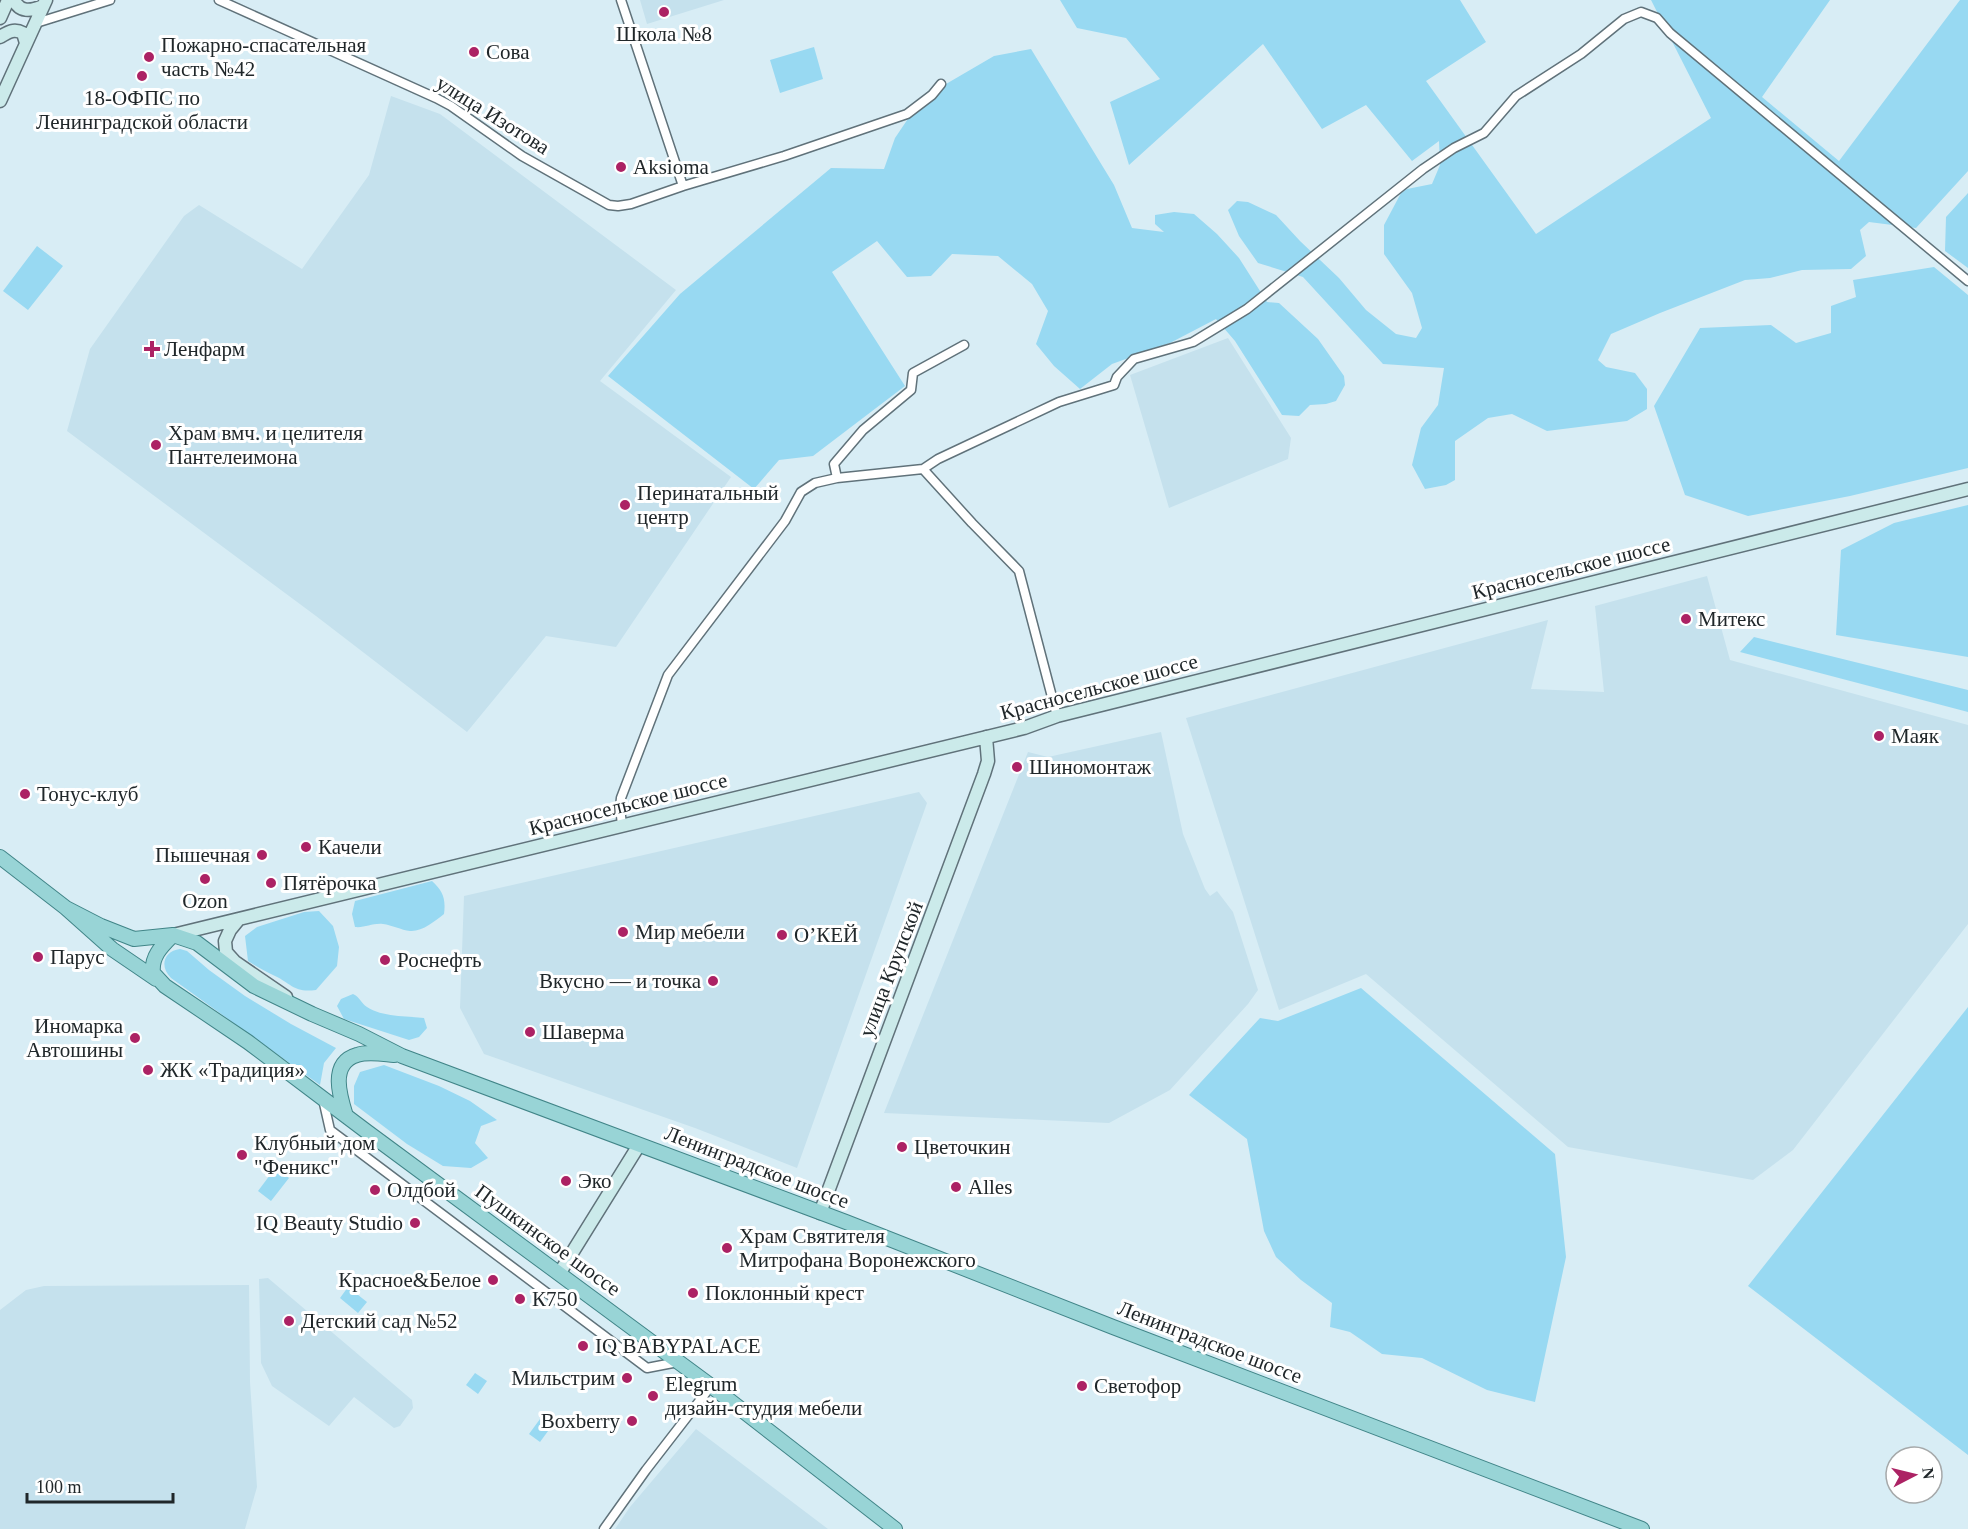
<svg xmlns="http://www.w3.org/2000/svg" width="1968" height="1529" viewBox="0 0 1968 1529" font-family="Georgia,serif">
  <rect width="100%" height="100%" fill="#d8edf5"/>
  <!-- built -->
  <path fill="#c5e1ed" d="M640,0H724L647,24Z
    M391,96L440,114L676,290L600,381L731,477L616,647L546,636L467,732L316,616L67,431L90,349L184,216L199,205L302,269L369,175Z
    M1228,338L1291,438L1288,459L1169,508L1130,375Z
    M1707,576L1730,660L1968,725V924L1793,1150L1753,1180L1568,1147L1366,974L1279,1010L1186,718L1548,620L1531,689L1604,692L1595,606Z
    M1161,732L1183,834L1205,889L1210,896L1217,891L1233,912L1258,990L1248,1004L1170,1090L1109,1123L884,1113L1028,752L1048,757Z
    M919,792L927,803L797,1168L695,1128L484,1054L460,1008L464,896Z
    M268,1278L412,1400L413,1408L400,1426L394,1428L354,1397L329,1426L272,1386L261,1363L259,1279Z
    M249,1285L250,1382L257,1487L245,1529H0V1310L26,1290L44,1286Z
    M696,1429L828,1529H615L630,1507Z"/>
  <!-- green -->
  <path fill="#98d9f2" d="M1060,0H1460L1486,42L1426,81L1536,234L1711,118L1651,0H1830L1762,97L1839,161L1960,0H1968V171L1916,228L1869,222L1860,230L1866,256L1851,269L1802,270L1770,278L1745,280L1660,313L1611,334L1598,360L1606,367L1635,373L1647,389V409L1627,421L1547,431L1512,414L1488,418L1455,441V480L1446,485L1425,489L1412,465L1421,428L1438,405L1444,368L1383,364L1303,277L1258,263L1239,236L1228,210L1237,201L1248,202L1276,215L1300,241L1339,278L1366,310L1396,334L1416,338L1422,328L1412,293L1384,254V225L1401,193L1407,189L1432,184L1440,165L1439,141L1412,161L1366,105L1322,129L1263,44L1129,165L1110,102L1160,79L1126,38L1077,28Z
    M814,47L823,79L780,93L770,60Z
    M1031,49L1114,185L1132,228L1164,232L1155,224V215L1174,212L1194,214L1217,234L1239,258L1267,302L1279,303L1318,339L1344,376L1345,385L1336,401L1326,404L1310,405L1299,416L1282,415L1235,341L1216,319L1170,343L1112,364L1080,389L1054,366L1036,344L1048,311L1032,284L998,256L952,254L931,276L907,277L877,241L832,272L905,386L813,456L779,460L754,489L608,376L680,294L831,168L884,169L895,138L922,98L994,56Z
    M1968,193V268L1945,251L1946,217Z
    M37,246L63,266L28,310L3,291Z
    M1934,267L1968,295V468L1850,496L1748,516L1685,495L1654,406L1700,328L1771,325L1796,343L1831,333V306L1856,297L1853,280Z
    M1968,505V657L1836,635L1841,550L1894,523Z
    M1754,637L1968,690V712L1740,652Z
    M432,881C443,891 446,899 444,914C435,921 422,932 410,931C401,930 392,925 383,924C372,923 365,928 355,927L352,914L355,901Z
    M319,911L333,926L339,947L337,966L316,990C294,993 292,984 275,976C265,971 257,967 248,961L245,936L257,927L304,912Z
    M180,949L187,951L209,970L245,996L291,1024L336,1048L324,1063L320,1085L171,978C159,966 164,951 180,949Z
    M1361,988L1555,1154L1566,1257L1535,1402L1487,1390L1422,1358L1382,1354L1350,1332L1330,1327L1332,1303L1301,1280L1276,1257L1264,1231L1247,1139L1189,1095L1260,1018L1278,1021Z
    M353,994C360,997 361,1003 367,1007C382,1017 406,1016 424,1018L427,1028L419,1037L409,1040L344,1019L337,1006L341,999Z
    M1968,1007V1455L1748,1286Z
    M384,1065L439,1086L470,1101L497,1120L481,1126L475,1143L488,1158L471,1168L443,1166L407,1144L354,1104V1086L360,1072Z
    M276,1167L289,1178L271,1201L258,1191Z
    M348,1287L367,1302L358,1313L340,1298Z
    M475,1373L487,1381L478,1394L466,1385Z
    M540,1419L551,1427L540,1442L529,1434Z"/>
  <g fill="none" stroke-linecap="round" stroke-linejoin="round">
    <!-- street casing -->
    <g stroke="#60727a" stroke-width="11">
      <path id="street" d="M219,0L436,98L451,106L522,156L609,205L618,206L631,204L683,186L784,156L907,114L932,95L941,84
        M621,0L683,186
        M36,23L110,0
        M923,469L938,459L1059,402L1114,385L1117,377L1134,359L1193,342L1247,309L1423,169L1454,148L1484,133L1516,96L1581,54L1624,19L1641,12L1657,18L1670,33L1968,281
        M837,478L834,464L863,430L911,390L913,373L964,345
        M622,825L620,807L621,798L668,675L785,521L801,492L815,483L837,478L923,469L972,523L1019,571L1057,716
        M323,1099L330,1130L647,1368L678,1362
        M604,1529L646,1470L711,1386"/>
    </g>
    <!-- secondary casing -->
    <g stroke="#60727a" stroke-width="15">
      <path id="secondary" d="M14,0C20,13 31,11 43,6
        M0,18L8,0
        M0,37C8,32 14,28 23,33L26,43
        M0,101L46,0
        M239,919L230,930L225,941L226,952L235,962L286,997
        M173,935L1024,728L1057,716L1968,489
        M820,1213L984,774L988,761L986,737
        M559,1274L639,1145"/>
    </g>
    <!-- primary casing -->
    <g stroke="#418588" stroke-width="16">
      <path id="primary" d="M0,857L66,908L112,949L156,979
        M66,908L101,926L134,939L173,935L197,943L254,986L312,1014L359,1034L402,1056L846,1222L1113,1327L1642,1529
        M173,935C162,946 151,956 153,973L165,986L248,1042L366,1131L711,1386L895,1529
        M346,1116C340,1097 329,1063 357,1055C368,1051 383,1054 394,1055"/>
    </g>
    <!-- street -->
    <use href="#street" stroke="#fff" stroke-width="8"/>
    <!-- secondary -->
    <use href="#secondary" stroke="#cbeaea" stroke-width="12"/>
    <!-- primary -->
    <use href="#primary" stroke="#98d4d6" stroke-width="14"/>
  </g>
  <!-- markers -->
  <g fill="#ac2264" stroke="#fff" stroke-width="2">
    <circle cx="664" cy="12" r="6"/>
    <circle cx="474" cy="52" r="6"/>
    <circle cx="149" cy="57" r="6"/>
    <circle cx="142" cy="76" r="6"/>
    <circle cx="621" cy="167" r="6"/>
    <path d="M149 340h6v6h6v6h-6v6h-6v-6h-6v-6h6z"/>
    <circle cx="156" cy="445" r="6"/>
    <circle cx="625" cy="505" r="6"/>
    <circle cx="1686" cy="619" r="6"/>
    <circle cx="1879" cy="736" r="6"/>
    <circle cx="1017" cy="767" r="6"/>
    <circle cx="25" cy="794" r="6"/>
    <circle cx="306" cy="847" r="6"/>
    <circle cx="262" cy="855" r="6"/>
    <circle cx="205" cy="879" r="6"/>
    <circle cx="271" cy="883" r="6"/>
    <circle cx="623" cy="932" r="6"/>
    <circle cx="782" cy="935" r="6"/>
    <circle cx="38" cy="957" r="6"/>
    <circle cx="385" cy="960" r="6"/>
    <circle cx="713" cy="981" r="6"/>
    <circle cx="530" cy="1032" r="6"/>
    <circle cx="135" cy="1038" r="6"/>
    <circle cx="148" cy="1070" r="6"/>
    <circle cx="902" cy="1147" r="6"/>
    <circle cx="242" cy="1155" r="6"/>
    <circle cx="566" cy="1181" r="6"/>
    <circle cx="956" cy="1187" r="6"/>
    <circle cx="375" cy="1190" r="6"/>
    <circle cx="415" cy="1223" r="6"/>
    <circle cx="727" cy="1248" r="6"/>
    <circle cx="493" cy="1280" r="6"/>
    <circle cx="693" cy="1293" r="6"/>
    <circle cx="520" cy="1299" r="6"/>
    <circle cx="289" cy="1321" r="6"/>
    <circle cx="583" cy="1346" r="6"/>
    <circle cx="627" cy="1378" r="6"/>
    <circle cx="1082" cy="1386" r="6"/>
    <circle cx="653" cy="1396" r="6"/>
    <circle cx="632" cy="1421" r="6"/>
  </g>
  <g text-anchor="middle" dominant-baseline="central" stroke-width="6" stroke-linejoin="round" paint-order="stroke">
    <!-- poi labels -->
    <g font-size="21" fill="#20272a" stroke="#fff" text-anchor="start">
      <text x="664" y="34" text-anchor="middle">Школа №8</text>
      <text x="161" y="45">Пожарно-спасательная<tspan x="161" dy="24">часть №42</tspan></text>
      <text x="486" y="52">Сова</text>
      <text x="142" y="98" text-anchor="middle">18-ОФПС по<tspan x="142" dy="24">Ленинградской области</tspan></text>
      <text x="633" y="167">Aksioma</text>
      <text x="164" y="349">Ленфарм</text>
      <text x="168" y="433">Храм вмч. и целителя<tspan x="168" dy="24">Пантелеимона</tspan></text>
      <text x="637" y="493">Перинатальный<tspan x="637" dy="24">центр</tspan></text>
      <text x="1698" y="619">Митекс</text>
      <text x="1891" y="736">Маяк</text>
      <text x="1029" y="767">Шиномонтаж</text>
      <text x="37" y="794">Тонус-клуб</text>
      <text x="318" y="847">Качели</text>
      <text x="250" y="855" text-anchor="end">Пышечная</text>
      <text x="283" y="883">Пятёрочка</text>
      <text x="205" y="901" text-anchor="middle">Ozon</text>
      <text x="635" y="932">Мир мебели</text>
      <text x="794" y="935">О’КЕЙ</text>
      <text x="50" y="957">Парус</text>
      <text x="397" y="960">Роснефть</text>
      <text x="701" y="981" text-anchor="end">Вкусно — и точка</text>
      <text x="123" y="1026" text-anchor="end">Иномарка<tspan x="123" dy="24">Автошины</tspan></text>
      <text x="542" y="1032">Шаверма</text>
      <text x="160" y="1070">ЖК «Традиция»</text>
      <text x="254" y="1143">Клубный дом<tspan x="254" dy="24">"Феникс"</tspan></text>
      <text x="914" y="1147">Цветочкин</text>
      <text x="578" y="1181">Эко</text>
      <text x="968" y="1187">Alles</text>
      <text x="387" y="1190">Олдбой</text>
      <text x="403" y="1223" text-anchor="end">IQ Beauty Studio</text>
      <text x="739" y="1236">Храм Святителя<tspan x="739" dy="24">Митрофана Воронежского</tspan></text>
      <text x="481" y="1280" text-anchor="end">Красное&amp;Белое</text>
      <text x="705" y="1293">Поклонный крест</text>
      <text x="532" y="1299">К750</text>
      <text x="301" y="1321">Детский сад №52</text>
      <text x="595" y="1346">IQ BABYPALACE</text>
      <text x="615" y="1378" text-anchor="end">Мильстрим</text>
      <text x="665" y="1384">Elegrum<tspan x="665" dy="24">дизайн-студия мебели</tspan></text>
      <text x="1094" y="1386">Светофор</text>
      <text x="620" y="1421" text-anchor="end">Boxberry</text>
    </g>
    <!-- street labels -->
    <g font-size="21" fill="#20272a" stroke="#fff">
      <text transform="translate(493 115) rotate(32)">улица Изотова</text>
      <text transform="translate(1571 568) rotate(-14)">Красносельское шоссе</text>
      <text transform="translate(1099 687) rotate(-15)">Красносельское шоссе</text>
      <text transform="translate(628 804) rotate(-14)">Красносельское шоссе</text>
      <text transform="translate(891 969) rotate(-69)">улица Крупской</text>
      <text transform="translate(757 1167) rotate(21)">Ленинградское шоссе</text>
      <text transform="translate(548 1240) rotate(36)">Пушкинское шоссе</text>
      <text transform="translate(1210 1342) rotate(21)">Ленинградское шоссе</text>
    </g>
  </g>
  <!-- north arrow -->
  <g transform="translate(1914 1475) rotate(83)"><circle r="28" fill="#ffffff" stroke="#a6a9aa" stroke-width="1.5"/>
  <path d="M0-4.5L10 22L0 15L-10 22Z" fill="#ac2264"/>
  <text y="-9" font-size="16" font-weight="bold" text-anchor="middle" fill="#20272a">N</text>
  </g>
  <!-- scale -->
  <path d="M27 1493v9h146v-9" fill="none" stroke="#20272a" stroke-width="3"/>
  <text x="36" y="1493" font-size="18" fill="#20272a" stroke="#ffffff" stroke-width="4.5" paint-order="stroke">100 m</text>
</svg>
